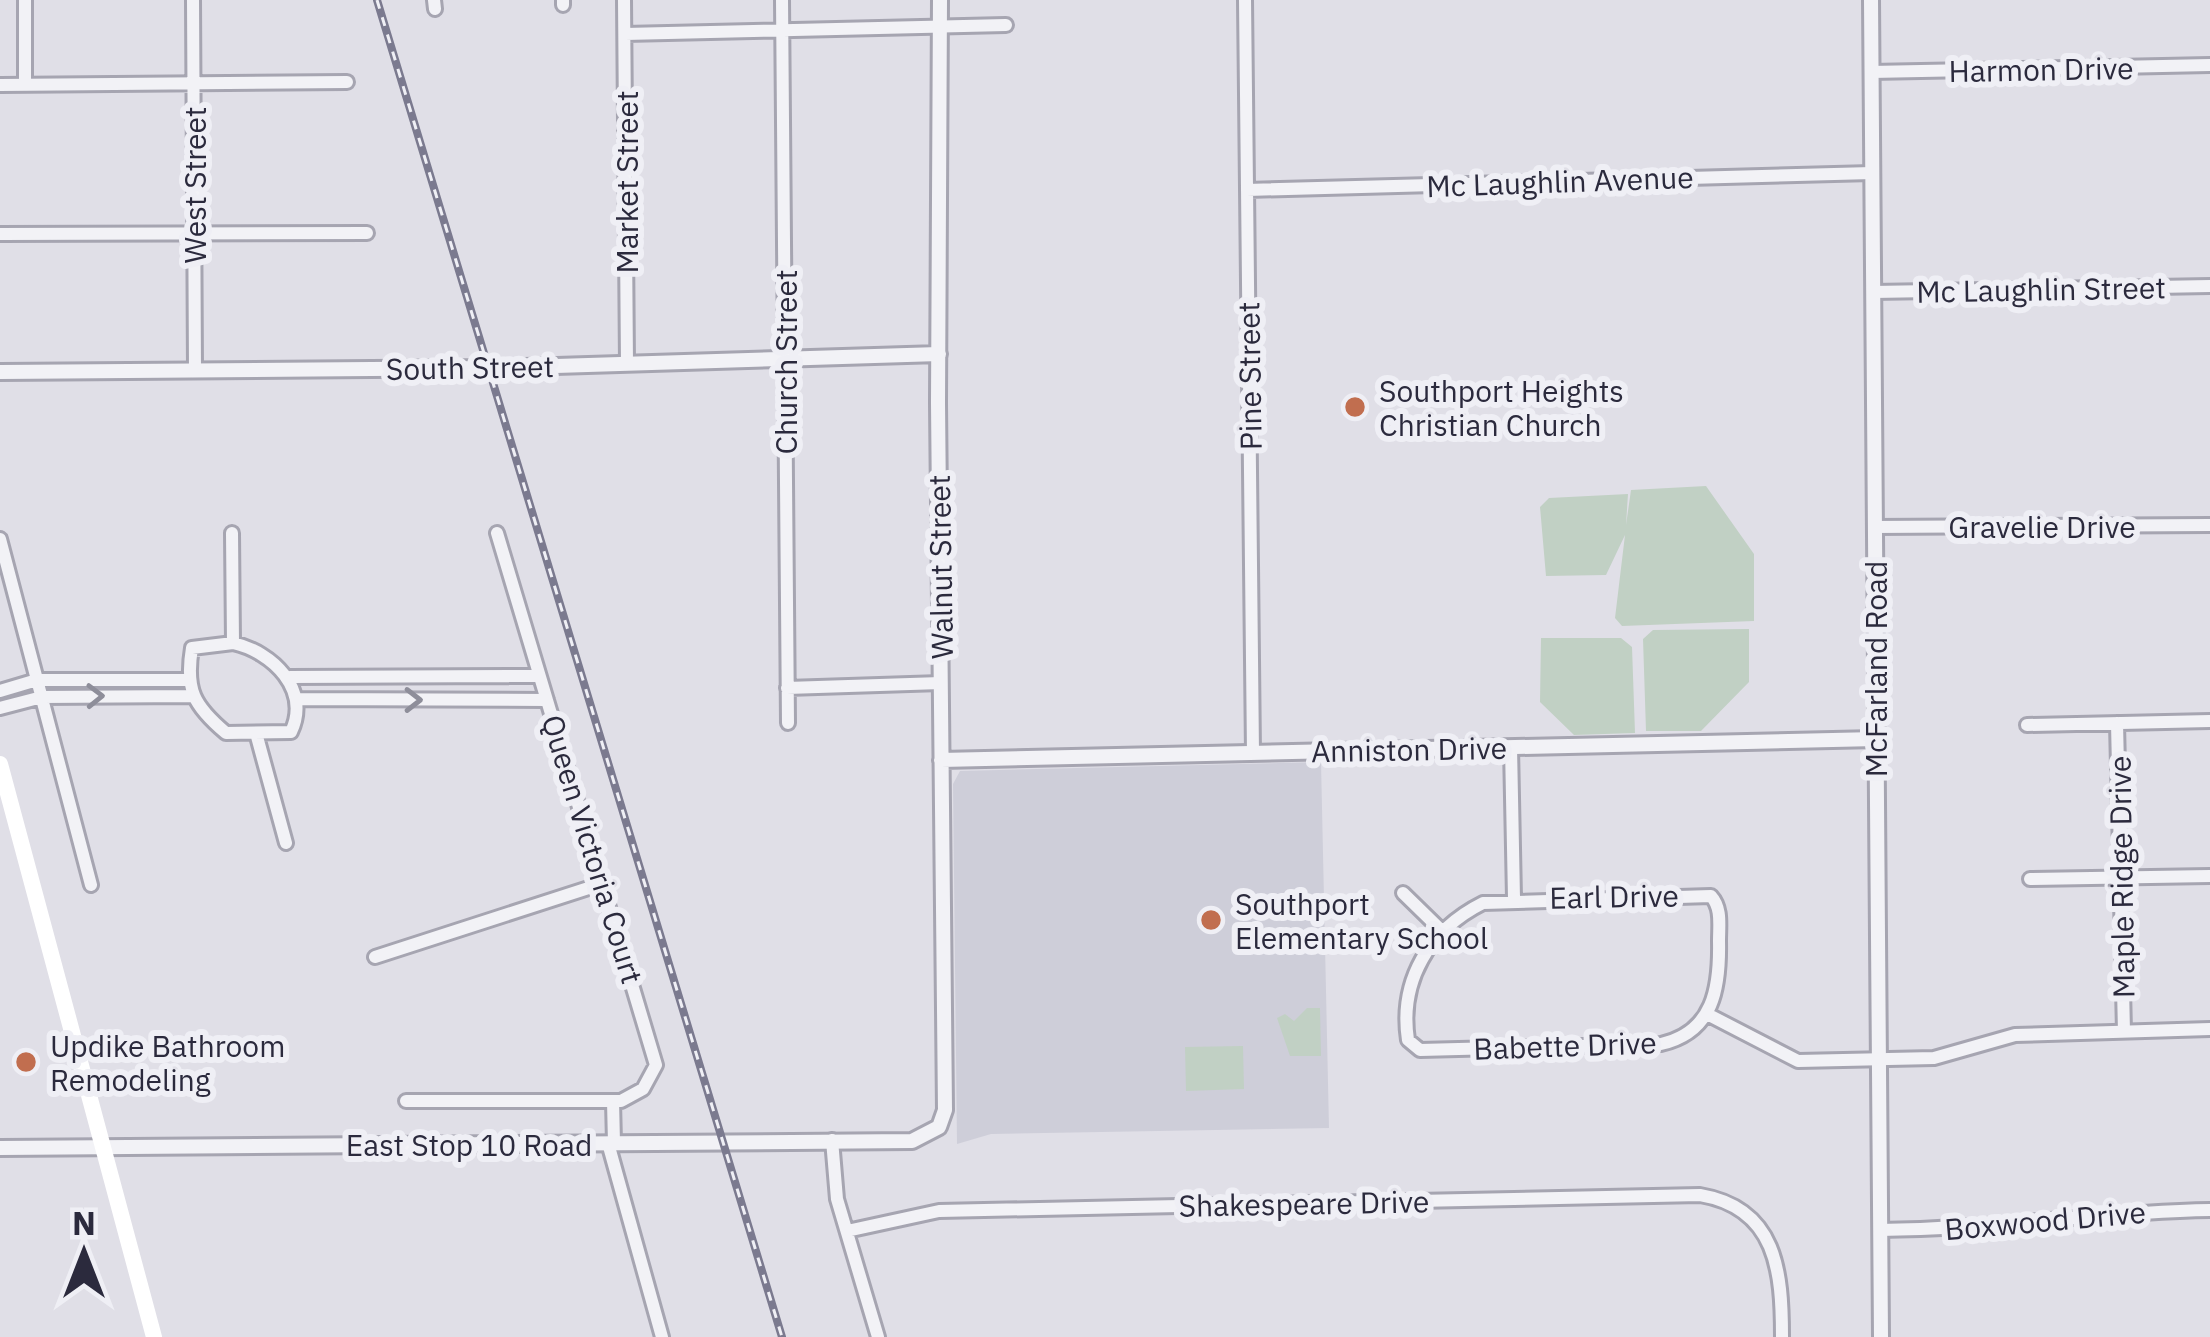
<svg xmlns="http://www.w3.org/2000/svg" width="2210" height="1337" viewBox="0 0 2210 1337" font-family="'IBM Plex Sans',sans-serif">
  <rect width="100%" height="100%" fill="#e0dfe7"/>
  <!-- built -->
  <path fill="#ceced9" d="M1321,762L1329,1128L991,1134L957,1144L953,784L960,771Z"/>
  <!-- green -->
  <path fill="#c1d0c4" d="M1706,486L1754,554V621L1622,626L1615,618L1625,535L1606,575L1546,576L1540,507L1549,498L1628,494L1626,525L1631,490Z
    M1749,629V682L1701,731H1646L1643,639L1653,630Z
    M1541,638H1621L1632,647L1635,733L1574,735L1540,702Z
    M1307,1008H1320L1321,1056H1290L1277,1018L1285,1014L1294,1021Z
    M1243,1046L1244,1089L1186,1091L1185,1047Z"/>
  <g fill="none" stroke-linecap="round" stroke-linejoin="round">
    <!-- minor casing -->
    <g stroke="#a6a5b1" stroke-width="18">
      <path id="minor" d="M25,0V85
        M193,0L195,370
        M434,0L435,9
        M624,0L627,364
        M782,0L788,723
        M1245,0L1253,753
        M563,5V0
        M625,34L1006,25
        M1871,72L2210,65
        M0,85L347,82
        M1247,190L1872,173
        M0,234L367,233
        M1873,292L2210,286
        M1874,527L2210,525
        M232,533L233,643
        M0,539L91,885
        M233,643C273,652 311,690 291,732L226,733C194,706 185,690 192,648Z
        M290,677L538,676
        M787,688L941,683
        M0,691L37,680H188
        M296,699L547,700
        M0,708L42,697L191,696
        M2117,723L2124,1032
        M2027,725L2210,721
        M256,733L286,843
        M1511,747L1514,898
        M2030,879L2210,876
        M1403,893L1445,934
        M1711,896C1722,908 1719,925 1719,941C1720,987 1714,1032 1661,1044L1420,1050L1408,1040C1399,981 1429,930 1483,903Z
        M375,957L604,883
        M1707,1014L1798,1061L1934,1058L2015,1035L2210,1029
        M406,1101H621L643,1089L656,1065L497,533
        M613,1101L614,1143
        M832,1140L837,1199L878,1337
        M608,1143L662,1337
        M1880,1230C1991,1229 2099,1212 2210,1210
        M847,1231L939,1211L1700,1195C1777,1208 1782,1272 1782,1337"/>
    </g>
    <!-- tertiary casing -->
    <g stroke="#a6a5b1" stroke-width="20">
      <path id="tertiary" d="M1871,0L1881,1337
        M0,372L489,368L939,354
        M941,760L1876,739
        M0,1148L912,1141L939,1127L945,1110L938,403L940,0"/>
    </g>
    <!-- minor -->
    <use href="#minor" stroke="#f2f2f6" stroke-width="12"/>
    <!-- tertiary -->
    <use href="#tertiary" stroke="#f2f2f6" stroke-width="14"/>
    <!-- secondary -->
    <path stroke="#fff" stroke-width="16" d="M0,764L154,1337"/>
    <!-- rail casing -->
    <g stroke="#7b7a8f" stroke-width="8">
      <path id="rail" d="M377,0L782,1337"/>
    </g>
    <!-- rail -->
    <use href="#rail" stroke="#efeff5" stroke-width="3" stroke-dasharray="9" stroke-linecap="butt"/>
  </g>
  <!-- one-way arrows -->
  <defs><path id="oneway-chevron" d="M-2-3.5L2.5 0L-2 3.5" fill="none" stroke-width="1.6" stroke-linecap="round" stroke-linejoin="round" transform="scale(3)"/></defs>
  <g stroke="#8e8e9a">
    <use href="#oneway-chevron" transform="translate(95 696) rotate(-1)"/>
    <use href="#oneway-chevron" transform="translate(413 700)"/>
  </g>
  <!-- markers -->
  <g fill="#c16e4f" stroke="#efeff5" stroke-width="4.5">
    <circle cx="1355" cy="407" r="12"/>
    <circle cx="1211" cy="920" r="12"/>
    <circle cx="26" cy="1062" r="12"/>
  </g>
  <g text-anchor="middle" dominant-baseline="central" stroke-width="12" stroke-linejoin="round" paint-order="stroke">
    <!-- street labels -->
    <g font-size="30" fill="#2b2a3d" stroke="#efeff5">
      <text transform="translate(2041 69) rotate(-1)">Harmon Drive</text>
      <text transform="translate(1560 181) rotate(-2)">Mc Laughlin Avenue</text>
      <text transform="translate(626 182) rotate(-90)">Market Street</text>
      <text transform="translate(194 185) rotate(-90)">West Street</text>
      <text transform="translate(2041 289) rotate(-1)">Mc Laughlin Street</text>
      <text transform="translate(785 362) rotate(-90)">Church Street</text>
      <text transform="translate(470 367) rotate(-1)">South Street</text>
      <text transform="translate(1249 376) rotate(-91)">Pine Street</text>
      <text x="2042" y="526">Gravelie Drive</text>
      <text transform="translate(940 567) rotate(-91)">Walnut Street</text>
      <text transform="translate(1875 669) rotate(-90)">McFarland Road</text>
      <text transform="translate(1409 749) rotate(-1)">Anniston Drive</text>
      <text transform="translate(593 849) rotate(73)">Queen Victoria Court</text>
      <text transform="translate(2121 877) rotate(-91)">Maple Ridge Drive</text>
      <text transform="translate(1614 896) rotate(-1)">Earl Drive</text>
      <text transform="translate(1565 1045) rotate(-2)">Babette Drive</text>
      <text x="469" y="1144">East Stop 10 Road</text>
      <text transform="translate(1304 1203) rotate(-1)">Shakespeare Drive</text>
      <text transform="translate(2045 1220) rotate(-5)">Boxwood Drive</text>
    </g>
    <!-- poi labels -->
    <g font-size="30" fill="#2b2a3d" stroke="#efeff5" text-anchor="start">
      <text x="1379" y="390">Southport Heights<tspan x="1379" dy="34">Christian Church</tspan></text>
      <text x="1235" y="903">Southport<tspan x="1235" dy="34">Elementary School</tspan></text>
      <text x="50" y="1045">Updike Bathroom<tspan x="50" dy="34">Remodeling</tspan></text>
    </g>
  </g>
  <!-- north arrow -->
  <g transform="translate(84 1253)" stroke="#efeff5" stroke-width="9" paint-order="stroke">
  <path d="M0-9L21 45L0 30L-21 45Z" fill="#2b2a3d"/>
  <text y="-18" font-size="33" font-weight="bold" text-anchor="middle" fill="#2b2a3d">N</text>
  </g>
</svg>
